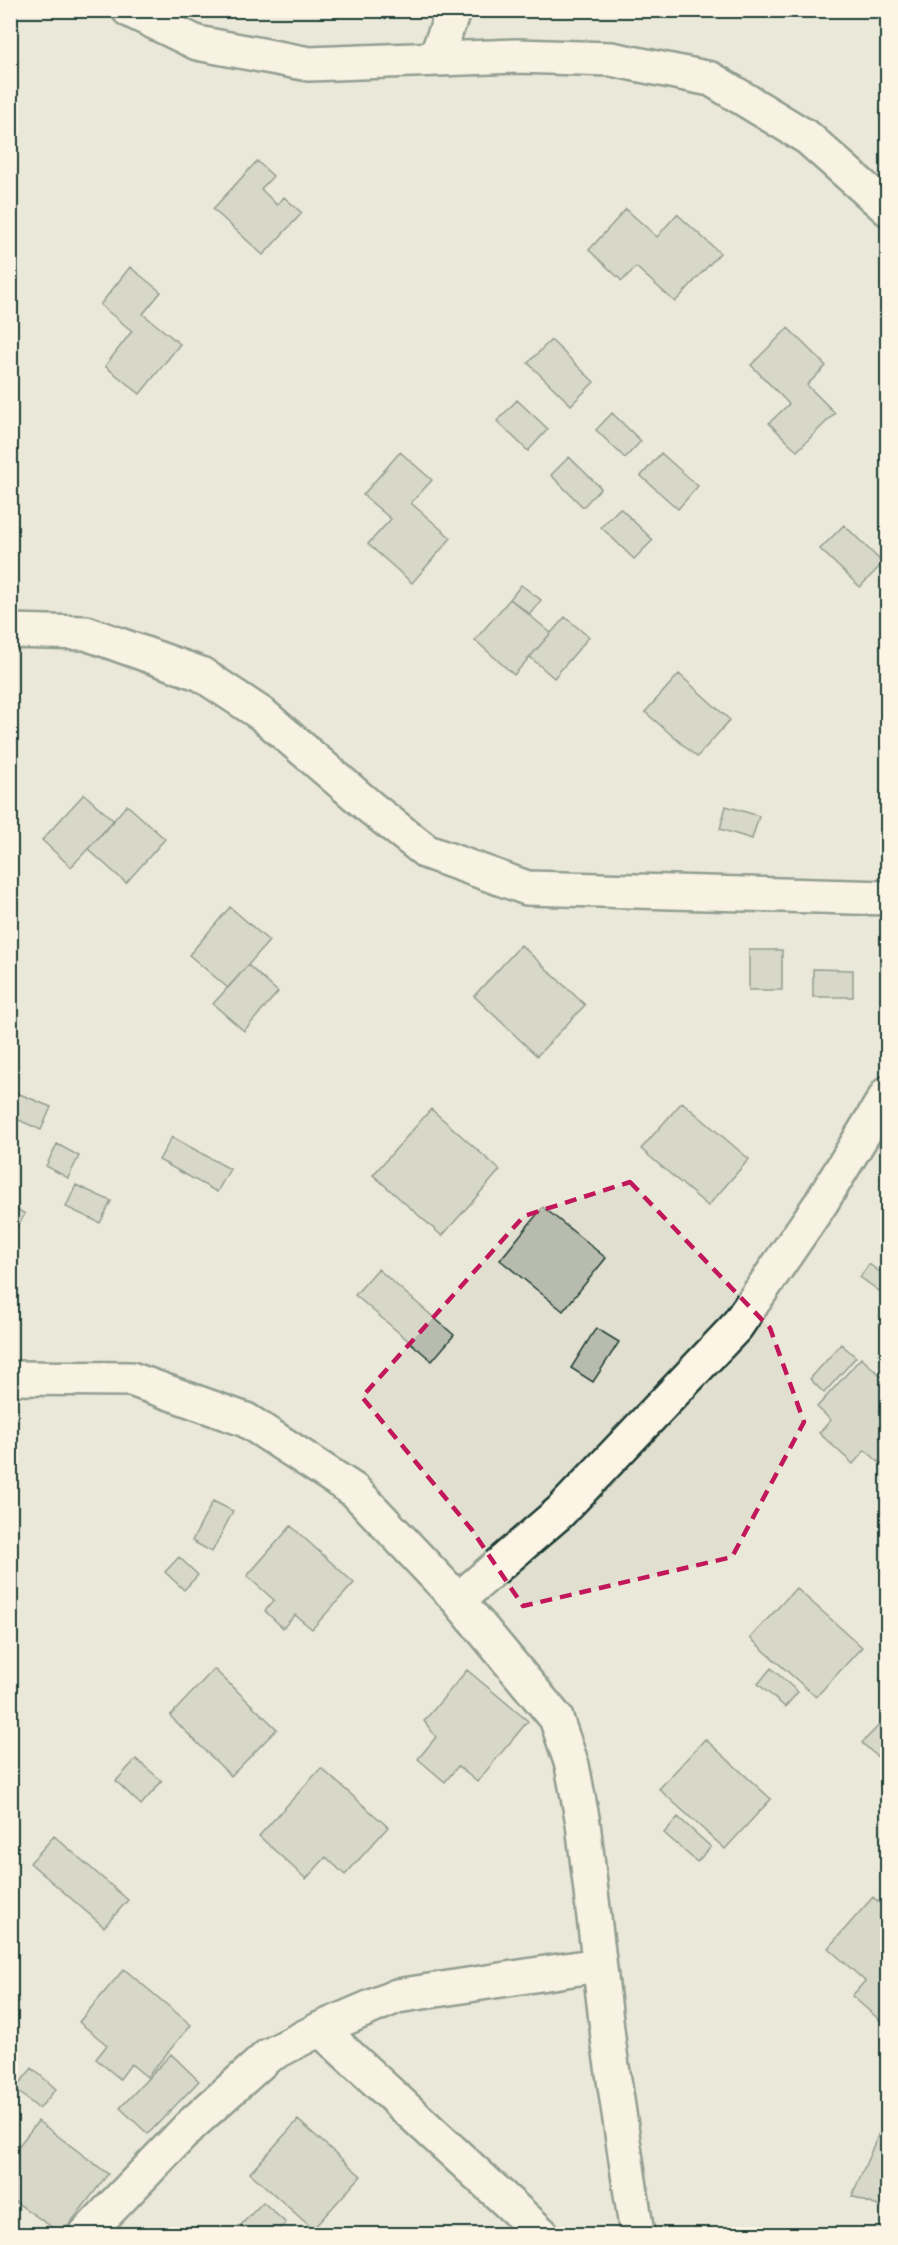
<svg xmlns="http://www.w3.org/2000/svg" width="898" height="2245" viewBox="0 0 898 2245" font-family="Caveat,sans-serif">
  <rect width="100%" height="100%" fill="#f3eede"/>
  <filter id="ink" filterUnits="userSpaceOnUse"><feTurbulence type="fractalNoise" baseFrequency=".0167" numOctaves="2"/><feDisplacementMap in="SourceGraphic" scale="12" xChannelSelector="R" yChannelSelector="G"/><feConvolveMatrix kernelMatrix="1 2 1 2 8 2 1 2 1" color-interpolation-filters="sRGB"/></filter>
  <g filter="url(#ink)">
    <!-- built -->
    <path fill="#e1dfd0" d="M11,11H887V2234H11Z"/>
    <!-- building -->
    <path fill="#b8bcae" stroke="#1f3d34" stroke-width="1.5" d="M257,161L273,176L261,189L277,205L284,197L302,213L263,255L213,209Z
      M626,209L657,237L677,214L720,253L675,302L636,267L622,281L589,250Z
      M130,267L161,292L143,314L180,344L140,394L105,366L132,331L100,305Z
      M788,328L826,366L807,385L835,413L797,451L769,423L789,404L751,365Z
      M551,340L594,382L571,405L528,363Z
      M517,400L548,429L528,451L497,421Z
      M612,413L641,441L625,458L596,430Z
      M400,452L432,480L411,503L451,538L412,583L368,544L391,519L363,495Z
      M661,453L698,486L678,509L641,476Z
      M569,457L601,488L583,507L551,475Z
      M620,508L653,540L634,559L601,527Z
      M844,525L883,563L860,587L820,549Z
      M521,585L541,600L530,614L510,599Z
      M510,599L551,633L514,675L475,640Z
      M565,617L589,637L554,678L530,657Z
      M679,674L730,720L697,757L645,712Z
      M84,794L114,821L71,867L42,840Z
      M127,805L165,839L126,883L88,849Z
      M726,806L759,816L752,839L720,829Z
      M230,907L269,941L228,988L189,955Z
      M521,945L585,1005L537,1056L474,996Z
      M749,950H782V990H749Z
      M248,965L278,992L244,1031L213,1004Z
      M813,969L853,970V997H813Z
      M10,1090L51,1107L41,1130L10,1116Z
      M682,1102L749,1159L708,1206L641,1149Z
      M431,1109L500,1170L442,1236L373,1175Z
      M172,1137L230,1169L217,1192L159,1160Z
      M57,1144L79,1156L68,1178L46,1166Z
      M76,1185L111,1201L100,1223L66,1207Z
      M10,1205L25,1214L10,1238Z
      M543,1207L606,1258L563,1311L500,1260Z
      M869,1264L888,1278L886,1296L860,1277Z
      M378,1269L454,1335L432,1361L355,1295Z
      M596,1328L619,1342L593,1382L571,1368Z
      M841,1344L856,1357L824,1393L810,1379Z
      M861,1358L888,1382V1457L881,1464L865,1450L853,1464L819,1433L831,1420L817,1407Z
      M213,1501L233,1511L212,1552L192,1541Z
      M291,1526L354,1583L312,1629L295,1615L283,1628L265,1611L274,1600L247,1576Z
      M179,1557L198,1575L184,1590L165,1572Z
      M796,1588L862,1647L816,1697L750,1638Z
      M771,1668L798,1692L785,1707L758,1684Z
      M214,1669L277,1729L231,1776L170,1716Z
      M467,1670L528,1721L477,1782L458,1766L445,1782L418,1759L436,1737L424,1721Z
      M888,1716V1766L862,1743Z
      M705,1739L771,1799L725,1849L659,1789Z
      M136,1759L162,1781L141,1805L116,1781Z
      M321,1768L388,1827L345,1875L326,1857L306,1879L259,1836Z
      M678,1817L711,1847L697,1862L664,1833Z
      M54,1836L128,1900L104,1927L30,1863Z
      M873,1897L888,1911V2014L881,2021L852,1996L865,1981L828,1948Z
      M124,1969L191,2025L147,2077L131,2064L120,2079L96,2059L107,2045L79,2022Z
      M171,2054L199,2081L148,2134L120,2108Z
      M32,2068L56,2089L39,2109L15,2089Z
      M298,2120L361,2176L313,2229L250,2173Z
      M38,2121L108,2174L62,2234L10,2198V2157Z
      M879,2133L888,2136V2210L852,2196Z
      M263,2202L286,2223L275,2234H249L240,2226Z"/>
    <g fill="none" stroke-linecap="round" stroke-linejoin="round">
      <!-- street casing -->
      <g stroke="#1f3d34" stroke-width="38">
        <path id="street" d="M129,10L197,43L309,64L517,56L611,59L711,79L808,138L888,209
          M435,59L454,10
          M10,631L86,633L201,674L263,715L371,808L427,852L527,888L888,898
          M10,1378L131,1379L246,1420L355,1491L458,1600L556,1718L572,1765L583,1823L609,2046L637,2234
          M458,1600L560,1512L736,1327L821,1203L888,1093
          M320,2029L542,2234
          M86,2234L192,2124L268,2056L320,2029L397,1996L598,1965"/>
      </g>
      <!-- street -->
      <use href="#street" stroke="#fcf5e5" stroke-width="33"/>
    </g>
  </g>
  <!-- marked area -->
  <path d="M0 0H898V2245H0ZM630,1182L770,1328L804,1422L732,1557L523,1606L472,1530L362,1397L524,1216Z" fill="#f3eede" fill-opacity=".55" fill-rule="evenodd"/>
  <path fill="none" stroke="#c2185b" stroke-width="4.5" stroke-dasharray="12 8" stroke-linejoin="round" d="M630,1182L770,1328L804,1422L732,1557L523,1606L472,1530L362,1397L524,1216Z"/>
  <!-- margin -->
  <rect width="898" height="2245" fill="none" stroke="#fcf5e5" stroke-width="36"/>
  <rect x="18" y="18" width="862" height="2209" fill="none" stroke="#1f3d34" stroke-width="2" filter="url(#ink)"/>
</svg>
